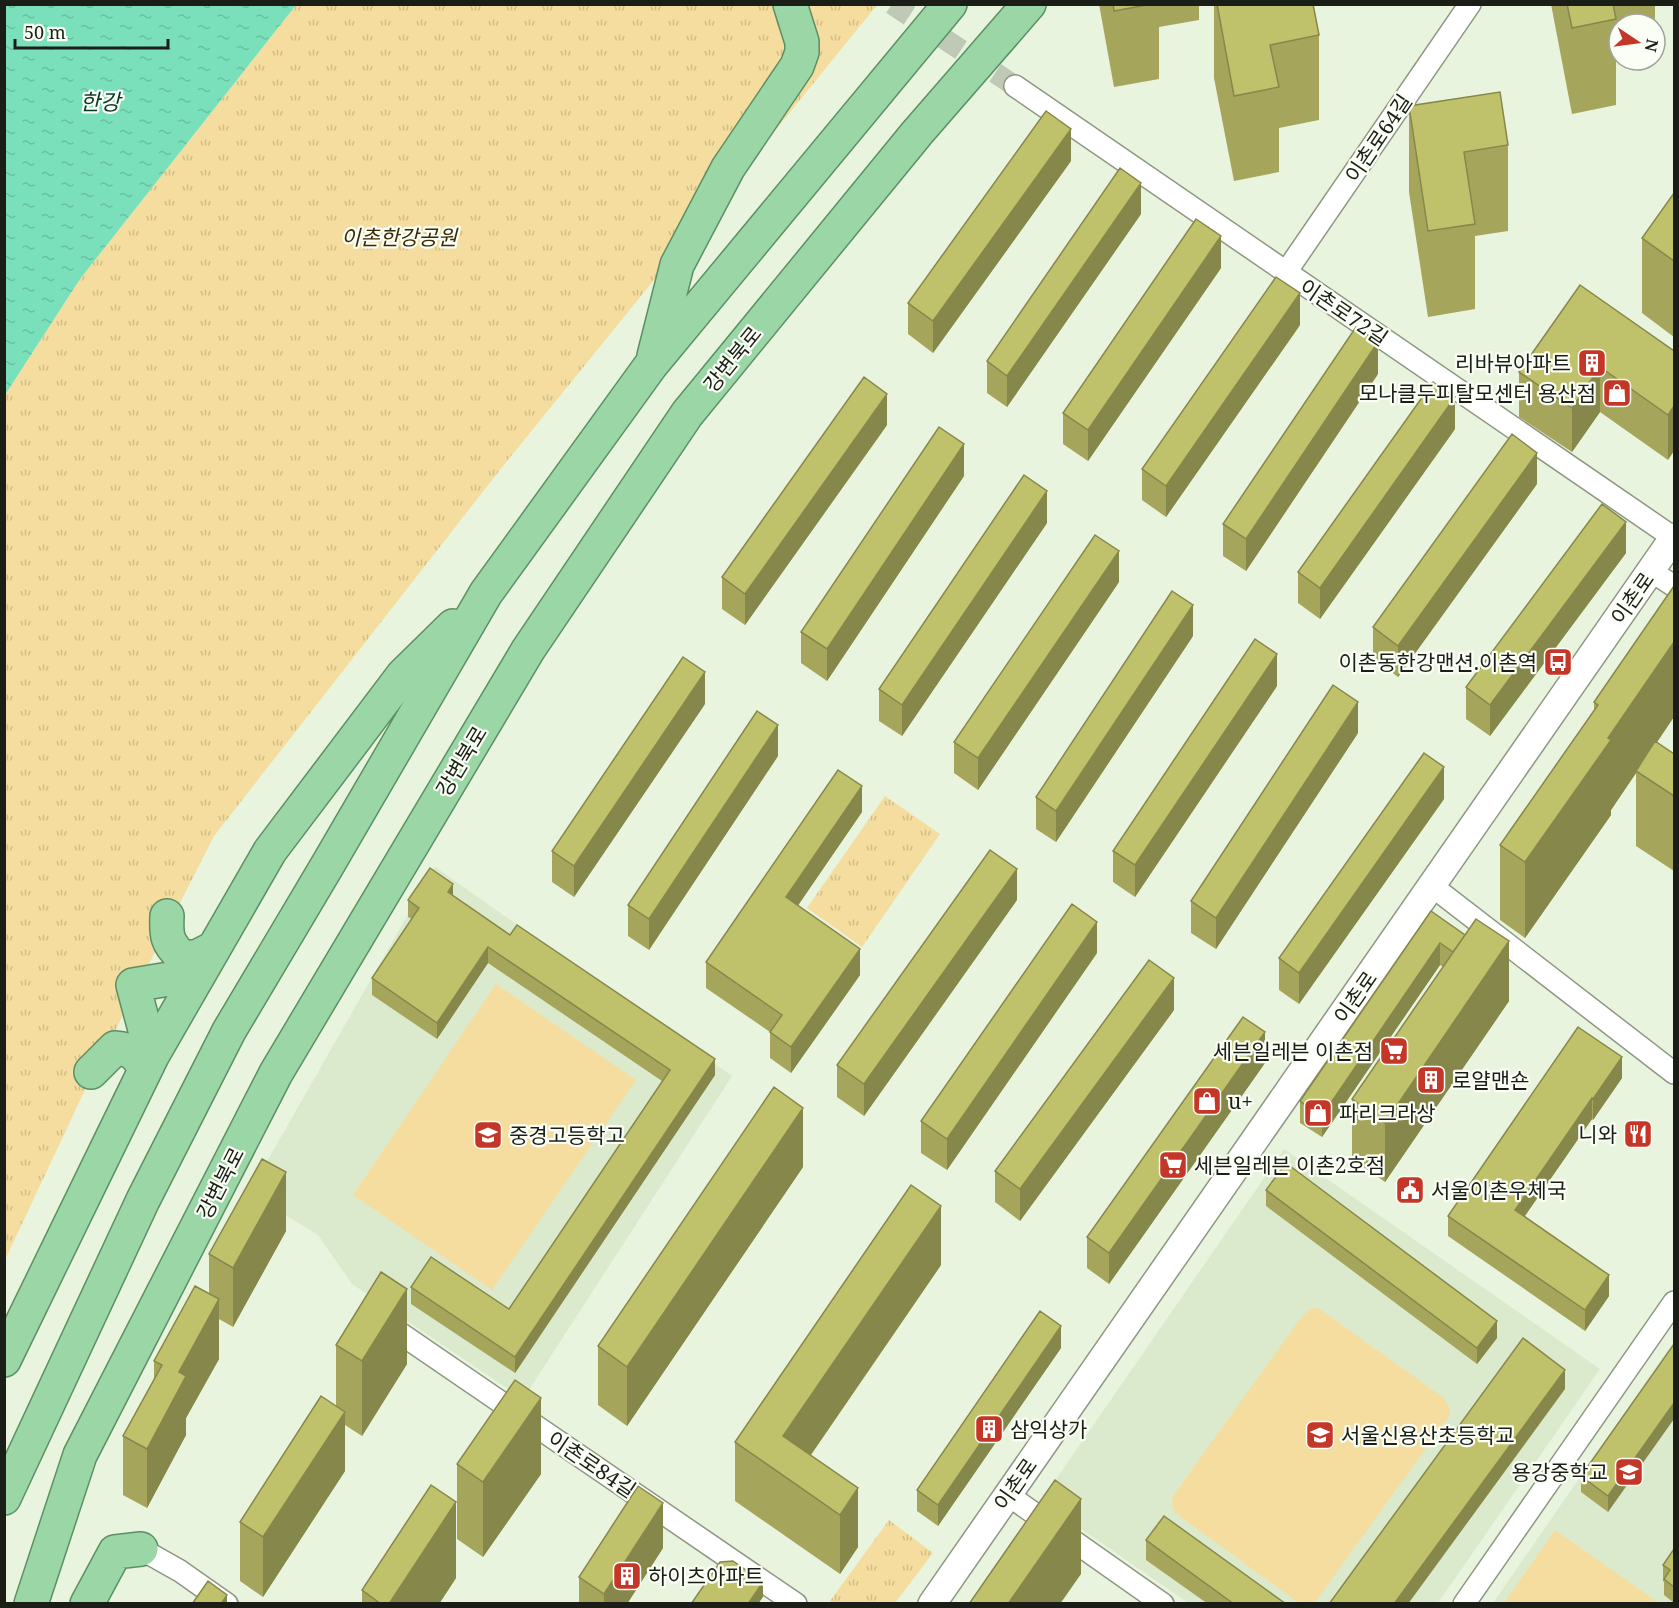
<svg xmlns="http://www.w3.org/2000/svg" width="1679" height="1608" viewBox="0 0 1679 1608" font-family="'Noto Serif','Noto Sans KR',serif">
  <defs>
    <pattern id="park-tufts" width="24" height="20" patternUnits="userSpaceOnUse" patternTransform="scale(1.5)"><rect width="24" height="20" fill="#f5dd9f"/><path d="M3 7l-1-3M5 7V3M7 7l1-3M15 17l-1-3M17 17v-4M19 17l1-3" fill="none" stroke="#d1bd88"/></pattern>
    <pattern id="water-ripples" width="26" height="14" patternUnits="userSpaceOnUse" patternTransform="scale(1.5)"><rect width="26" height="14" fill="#7ae0bc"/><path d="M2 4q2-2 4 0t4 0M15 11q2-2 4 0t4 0" fill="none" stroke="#69c0a1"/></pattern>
  </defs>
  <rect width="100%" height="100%" fill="#e8f4dd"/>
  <!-- built -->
  <path fill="#dbeacc" d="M435,867L732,1076L523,1399L352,1284L318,1235L249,1193Z
    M1284,1149L1600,1369L1438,1603H1188L1041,1501Z
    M1674,1341V1603H1493Z"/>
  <!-- grass -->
  <path fill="#f5dd9f" d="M496,984L636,1080L492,1290L353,1195Z
    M1318,1308L1444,1398L1450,1409V1415L1316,1601L1312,1603H1299L1175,1513L1172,1503L1173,1496L1300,1319L1310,1309Z
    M1555,1530L1659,1603H1504Z"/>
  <!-- park -->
  <path fill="url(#park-tufts)" d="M296,5H877L499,471L214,836L83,1094L5,1260V395L80,279Z
    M885,796L940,834L862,947L807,908Z
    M889,1520L933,1553L895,1603H833L830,1601Z"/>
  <!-- water -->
  <path fill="url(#water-ripples)" d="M5,4L296,5L80,279L5,395Z"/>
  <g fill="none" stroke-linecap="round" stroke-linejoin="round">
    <!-- minor-tunnel -->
    <path stroke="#bfc9b5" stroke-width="21" stroke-dasharray="21 10" stroke-linecap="butt" d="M892,4L1015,86"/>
    <!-- minor casing -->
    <g stroke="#8d9782" stroke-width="24">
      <path id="minor" d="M1015,86L1674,538
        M1286,272L1470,4
        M1651,571L1674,586
        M1432,886L1674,1073
        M388,1325L796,1604
        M1008,1495L1163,1604
        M141,1549L180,1571L227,1604
        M1464,1604L1674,1302"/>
    </g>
    <!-- tertiary casing -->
    <g stroke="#8d9782" stroke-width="30">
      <path id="tertiary" d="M932,1604L1674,537"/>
    </g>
    <!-- trunk casing -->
    <g stroke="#5d8f65" stroke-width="36">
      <path id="trunk" d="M654,356L677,265L728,168L797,66L802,52V42L790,4
        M167,916C166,936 167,943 182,957H196L214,948
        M152,1056L133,985L199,974
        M91,1072L115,1048C132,1049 138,1055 145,1070
        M4,1360L152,1056L270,851L403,675L453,626
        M4,1498L143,1200L229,1031L327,866L486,593L651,365L950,4
        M31,1604L80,1455L276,1073L528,650L687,414L917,133L1029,4
        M87,1604L115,1552L141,1549"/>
    </g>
    <!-- minor -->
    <use href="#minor" stroke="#fff" stroke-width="21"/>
    <!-- tertiary -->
    <use href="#tertiary" stroke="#fff" stroke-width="27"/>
    <!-- trunk -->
    <use href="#trunk" stroke="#9ad6a6" stroke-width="33"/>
  </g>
  <!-- wall -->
  <path fill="#a5a65c" d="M1099,4H1199V20L1159,27V79L1114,87Z
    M1214,4H1313L1319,35V120L1279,128V172L1234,181L1214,78Z
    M1551,4H1655V49V24H1619V56H1616V105L1572,114Z
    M1409,106L1508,145V231L1475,236V309L1428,317L1409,192Z
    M1071,161L933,353L908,334V303Z
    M1674,193V337L1642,313V238Z
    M1141,214L1007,407L987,393V361Z
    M1221,268L1088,461L1063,444V413Z
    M1300,325L1166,517L1142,500V469Z
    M1674,351L1668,460L1600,412L1572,452L1519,417V372Z
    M1378,374L1246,571L1223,556V524Z
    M887,425L745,625L722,609V577Z
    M1455,429L1320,619L1298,603V572Z
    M964,476L827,681L801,663V632Z
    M1537,484L1398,677L1373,658V627Z
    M1047,523L902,736L879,721V689Z
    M1626,553L1490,736L1466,719V687Z
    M1119,582L978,790L954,773V742Z
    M1193,636L1056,842L1036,829V797Z
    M1277,686L1135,897L1113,882V851Z
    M1594,702L1674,754V871L1636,846V773L1611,810V815L1525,938L1500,920V845L1594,710Z
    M705,704L574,897L552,882V851Z
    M1358,733L1216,949L1191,933V901Z
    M778,756L649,950L628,936V905Z
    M1444,799L1299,1004L1279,990V958Z
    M862,812L798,905L860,975L791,1073L770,1058V1032L706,988V962Z
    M453,896L715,1075L515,1373L411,1304V1287L509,1309L662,1081L488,963L437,1039L372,995V978L412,919L408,917V900Z
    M1017,900L864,1116L837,1097V1065Z
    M1431,911L1509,1001L1385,1182L1352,1159V1099L1443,967L1440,965L1322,1137L1300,1123V1101Z
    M1097,953L947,1170L921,1153V1121Z
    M1174,1010L1020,1221L995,1202V1171Z
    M1578,1027L1622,1078L1593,1120L1592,1119L1525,1216L1609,1296L1585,1331L1448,1236V1216Z
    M1265,1063L1109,1284L1087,1268V1237Z
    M803,1167L627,1426L598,1405V1346Z
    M1266,1190L1497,1338L1477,1364L1266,1206Z
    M286,1231L233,1327L219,1319V1359L186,1418V1435L147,1508L123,1495V1436L154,1379V1361L209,1294V1254Z
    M941,1265L811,1455L858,1547L840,1574L735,1501V1442Z
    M1674,1344L1608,1512L1581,1492V1476Z
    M336,1345L407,1364L362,1436L345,1425V1471L263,1597L240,1581V1522L336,1406Z
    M1061,1348L938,1526L917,1511V1490Z
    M457,1464L541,1474L483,1557L457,1539Z
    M1146,1540L1286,1604H1208L1146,1560Z
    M663,1548L627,1604H579V1577Z
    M1674,1549V1603L1664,1595V1582L1663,1581V1565Z
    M456,1578L439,1604H362V1590Z"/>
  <!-- shaded-wall -->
  <path fill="#86874b" d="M1071,129V161L933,353V321Z
    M1141,183V214L1007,407V376Z
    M1221,236V268L1088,461V430Z
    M1300,293V325L1166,517V486Z
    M1378,342V374L1246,571V539Z
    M1600,367V412L1572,452V408Z
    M887,394V425L745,625V594Z
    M1455,397V429L1320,619V588Z
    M1674,406V451L1668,460V415Z
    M964,444V476L827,681V649Z
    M1537,453V484L1398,677V646Z
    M1047,491V523L902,736V705Z
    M1626,522V553L1490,736V705Z
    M1119,551V582L978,790V758Z
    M1193,605V636L1056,842V811Z
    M1674,642V717L1637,772L1636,771V773L1611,810V815L1525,938V862L1608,738Z
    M1277,654V686L1135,897V865Z
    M705,672V704L574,897V866Z
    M1358,702V733L1216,949V918Z
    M778,725V756L649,950V919Z
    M1444,767V799L1299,1004V973Z
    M862,786V812L786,923V897Z
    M1017,869V900L864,1116V1084Z
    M453,884V900L448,892Z
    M1097,922V953L947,1170V1139Z
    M1509,941V1001L1385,1182V1123Z
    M1440,943V965L1322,1137V1116Z
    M488,947V963L437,1039V1023Z
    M860,949V975L791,1073V1047Z
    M1174,978V1010L1020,1221V1189Z
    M1265,1032V1063L1109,1284V1253Z
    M1622,1057V1078L1593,1120V1099Z
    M715,1059V1075L515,1373V1357Z
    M1592,1098V1119L1515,1230V1210Z
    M803,1108V1167L627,1426V1367Z
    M286,1172V1231L233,1327V1268Z
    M941,1206V1265L792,1482L783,1436Z
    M1609,1275V1296L1585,1331V1310Z
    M407,1289V1364L362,1436V1361Z
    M219,1299V1359L186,1418V1435L147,1508V1449L179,1372Z
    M1497,1321V1338L1477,1364V1348Z
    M1061,1326V1348L938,1526V1505Z
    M1565,1370V1389L1408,1604H1394Z
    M541,1398V1474L483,1557V1482Z
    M1674,1403V1419L1608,1512V1496Z
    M345,1412V1471L263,1597V1537Z
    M858,1488V1547L840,1574V1515Z
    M1081,1499V1574L1060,1604H1008Z
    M456,1502V1578L439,1604H389Z
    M663,1503V1548L627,1604H604V1594Z
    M763,1582V1597L758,1604H748Z
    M227,1595V1604H221Z"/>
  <!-- building -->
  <path fill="#c0c16b" stroke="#86874b" stroke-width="1.5" d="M1113,4H1152L1114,11Z
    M1217,4H1313L1319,35L1270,45L1279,87L1234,96Z
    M1567,4H1613L1616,19L1572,28Z
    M1500,92L1508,145L1464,152L1475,224L1428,231L1409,106Z
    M1046,111L1071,129L933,321L908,303Z
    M1120,168L1141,183L1007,376L987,361Z
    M1674,193V261L1642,238Z
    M1196,219L1221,236L1088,430L1063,413Z
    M1276,277L1300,293L1166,486L1142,469Z
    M1580,285L1674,351V406L1668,415L1600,367L1572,408L1519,372Z
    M1356,327L1378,342L1246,539L1223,524Z
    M864,377L887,394L745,594L722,577Z
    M1433,382L1455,397L1320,588L1298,572Z
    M939,427L964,444L827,649L801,632Z
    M1512,434L1537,453L1398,646L1373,627Z
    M1024,475L1047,491L902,705L879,689Z
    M1602,504L1626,522L1490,705L1466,687Z
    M1095,535L1119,551L978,758L954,742Z
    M1674,586V642L1608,738L1611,740L1525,862L1500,845L1598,705L1594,702Z
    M1172,591L1193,605L1056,811L1036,797Z
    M1255,639L1277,654L1135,865L1113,851Z
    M683,657L705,672L574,866L552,851Z
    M1333,685L1358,702L1216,918L1191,901Z
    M757,711L778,725L649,919L628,905Z
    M1655,741L1674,754V796L1636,771Z
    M1424,753L1444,767L1299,973L1279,958Z
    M838,770L862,786L786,897L860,949L791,1047L770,1032L782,1015L706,962Z
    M990,850L1017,869L864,1084L837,1065Z
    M430,868L453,884L448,892L510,935L517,925L715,1059L515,1357L411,1287L431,1257L509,1309L670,1070L488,947L437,1023L372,978L419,908L408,900Z
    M1072,904L1097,922L947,1139L921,1121Z
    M1431,911L1465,935L1453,952L1440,943L1322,1116L1300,1101Z
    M1476,919L1509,941L1385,1123L1352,1099Z
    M1149,960L1174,978L1020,1189L995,1171Z
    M1243,1017L1265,1032L1109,1253L1087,1237Z
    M1578,1027L1622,1057L1593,1099L1592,1098L1515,1210L1609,1275L1585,1310L1448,1216Z
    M774,1087L803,1108L627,1367L598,1346Z
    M262,1159L286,1172L233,1268L209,1254Z
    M1286,1163L1497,1321L1477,1348L1266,1190Z
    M911,1185L941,1206L783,1436L858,1488L840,1515L735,1442Z
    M381,1272L407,1289L362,1361L336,1345Z
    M195,1286L219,1299L179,1372L186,1376L147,1449L123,1436L162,1365L154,1361Z
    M1040,1311L1061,1326L938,1505L917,1490Z
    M1523,1338L1565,1370L1394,1604H1329Z
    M1674,1344V1403L1608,1496L1581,1476Z
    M515,1380L541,1398L483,1482L457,1464Z
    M321,1396L345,1412L263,1537L240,1522Z
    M1055,1480L1081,1499L1008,1604H969Z
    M431,1485L456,1502L389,1604H381L362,1590Z
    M638,1486L663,1503L604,1594L579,1577Z
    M1164,1516L1286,1604H1234L1146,1540Z
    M1674,1549V1587L1664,1579L1670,1570L1663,1565Z
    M733,1561L763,1582L748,1604H691L720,1562Z
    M208,1581L227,1595L221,1604H192Z"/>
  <!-- icons -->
  <defs>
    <g id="building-square" transform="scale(1.5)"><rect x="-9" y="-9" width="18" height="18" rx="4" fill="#c43728" stroke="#fafef5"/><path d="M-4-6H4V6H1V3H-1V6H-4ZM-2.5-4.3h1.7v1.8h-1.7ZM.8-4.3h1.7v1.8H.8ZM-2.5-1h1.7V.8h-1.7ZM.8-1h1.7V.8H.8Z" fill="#fff"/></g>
    <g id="shop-square" transform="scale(1.5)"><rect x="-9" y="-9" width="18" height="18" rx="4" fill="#c43728" stroke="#fafef5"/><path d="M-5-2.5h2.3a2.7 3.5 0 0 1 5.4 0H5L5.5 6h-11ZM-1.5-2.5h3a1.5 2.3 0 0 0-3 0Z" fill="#fff"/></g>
    <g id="bus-square" transform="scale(1.5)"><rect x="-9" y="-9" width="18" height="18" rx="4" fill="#c43728" stroke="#fafef5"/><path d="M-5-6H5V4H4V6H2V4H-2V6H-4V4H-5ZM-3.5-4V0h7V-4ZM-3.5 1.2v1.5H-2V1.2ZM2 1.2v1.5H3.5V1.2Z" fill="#fff"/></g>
    <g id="supermarket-square" transform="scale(1.5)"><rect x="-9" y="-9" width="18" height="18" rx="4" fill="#c43728" stroke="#fafef5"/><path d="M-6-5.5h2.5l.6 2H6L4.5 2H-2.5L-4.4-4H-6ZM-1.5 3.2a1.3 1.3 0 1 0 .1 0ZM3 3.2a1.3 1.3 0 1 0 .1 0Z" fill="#fff"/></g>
    <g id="restaurant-square" transform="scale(1.5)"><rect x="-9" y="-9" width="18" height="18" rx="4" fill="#c43728" stroke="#fafef5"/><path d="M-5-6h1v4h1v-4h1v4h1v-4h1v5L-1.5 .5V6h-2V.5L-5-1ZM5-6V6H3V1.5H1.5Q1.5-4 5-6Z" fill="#fff"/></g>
    <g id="school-square" transform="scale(1.5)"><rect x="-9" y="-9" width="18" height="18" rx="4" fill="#c43728" stroke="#fafef5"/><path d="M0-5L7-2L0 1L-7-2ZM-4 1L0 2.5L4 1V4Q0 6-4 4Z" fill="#fff"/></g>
    <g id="civic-square" transform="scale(1.5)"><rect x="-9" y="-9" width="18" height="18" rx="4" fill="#c43728" stroke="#fafef5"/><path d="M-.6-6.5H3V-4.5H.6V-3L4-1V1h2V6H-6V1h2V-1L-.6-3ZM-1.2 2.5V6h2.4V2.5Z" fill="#fff"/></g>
  </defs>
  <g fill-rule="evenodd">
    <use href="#building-square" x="1592" y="363"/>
    <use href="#shop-square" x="1617" y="393"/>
    <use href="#bus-square" x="1558" y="662"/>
    <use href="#supermarket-square" x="1394" y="1051"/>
    <use href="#building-square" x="1431" y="1080"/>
    <use href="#shop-square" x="1207" y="1101"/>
    <use href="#shop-square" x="1318" y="1113"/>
    <use href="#restaurant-square" x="1638" y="1134"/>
    <use href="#school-square" x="488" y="1135"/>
    <use href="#supermarket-square" x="1173" y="1165"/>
    <use href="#civic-square" x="1410" y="1190"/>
    <use href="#building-square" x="989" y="1429"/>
    <use href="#school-square" x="1320" y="1435"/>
    <use href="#school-square" x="1629" y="1472"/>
    <use href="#building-square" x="627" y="1576"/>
  </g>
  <g text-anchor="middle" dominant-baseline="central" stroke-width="4.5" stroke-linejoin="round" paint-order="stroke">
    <!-- street labels -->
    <g font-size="21" fill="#1a1e16" stroke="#fafef5">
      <text transform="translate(1378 138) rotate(-56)">이촌로64길</text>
      <text transform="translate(1344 312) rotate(34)">이촌로72길</text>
      <text transform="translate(732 359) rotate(-51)">강변북로</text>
      <text transform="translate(1632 598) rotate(-55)">이촌로</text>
      <text transform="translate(461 761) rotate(-59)">강변북로</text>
      <text transform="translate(1355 997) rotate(-55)">이촌로</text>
      <text transform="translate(220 1183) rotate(-63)">강변북로</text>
      <text transform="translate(592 1464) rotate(34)">이촌로84길</text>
      <text transform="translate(1015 1484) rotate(-55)">이촌로</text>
    </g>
    <!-- park labels -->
    <g font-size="21" font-style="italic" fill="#372a04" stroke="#fafef5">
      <text x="399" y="237">이촌한강공원</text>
    </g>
    <!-- poi labels -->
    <g font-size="21" fill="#1a1e16" stroke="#fafef5" text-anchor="start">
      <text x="1571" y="363" text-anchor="end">리바뷰아파트</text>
      <text x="1596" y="393" text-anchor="end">모나클두피탈모센터 용산점</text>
      <text x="1537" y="662" text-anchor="end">이촌동한강맨션.이촌역</text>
      <text x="1373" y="1051" text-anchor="end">세븐일레븐 이촌점</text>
      <text x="1452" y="1080">로얄맨숀</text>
      <text x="1228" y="1101">u+</text>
      <text x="1339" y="1113">파리크라상</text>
      <text x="1617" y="1134" text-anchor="end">니와</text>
      <text x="509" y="1135">중경고등학고</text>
      <text x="1194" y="1165">세븐일레븐 이촌2호점</text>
      <text x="1431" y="1190">서울이촌우체국</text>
      <text x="1010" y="1429">삼익상가</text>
      <text x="1341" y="1435">서울신용산초등학교</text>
      <text x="1608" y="1472" text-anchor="end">용강중학교</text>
      <text x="648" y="1576">하이츠아파트</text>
    </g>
    <!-- water labels -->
    <g font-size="22" font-style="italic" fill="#07372a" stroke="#fafef5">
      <text x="100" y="101">한강</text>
    </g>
  </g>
  <!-- border -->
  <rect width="1679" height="1608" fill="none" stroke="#1a1e16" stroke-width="12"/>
  <!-- north arrow -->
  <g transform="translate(1637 42) rotate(103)"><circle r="28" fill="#fafef5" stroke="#a0a49c" stroke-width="1.5"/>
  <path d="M0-4.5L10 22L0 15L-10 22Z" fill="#c43728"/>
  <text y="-9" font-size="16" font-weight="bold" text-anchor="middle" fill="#1a1e16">N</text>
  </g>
  <!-- scale -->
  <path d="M15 39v9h153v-9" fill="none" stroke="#1a1e16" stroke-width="3"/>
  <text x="24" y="39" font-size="18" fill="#1a1e16" stroke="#fafef5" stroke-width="4.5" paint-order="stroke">50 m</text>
</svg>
